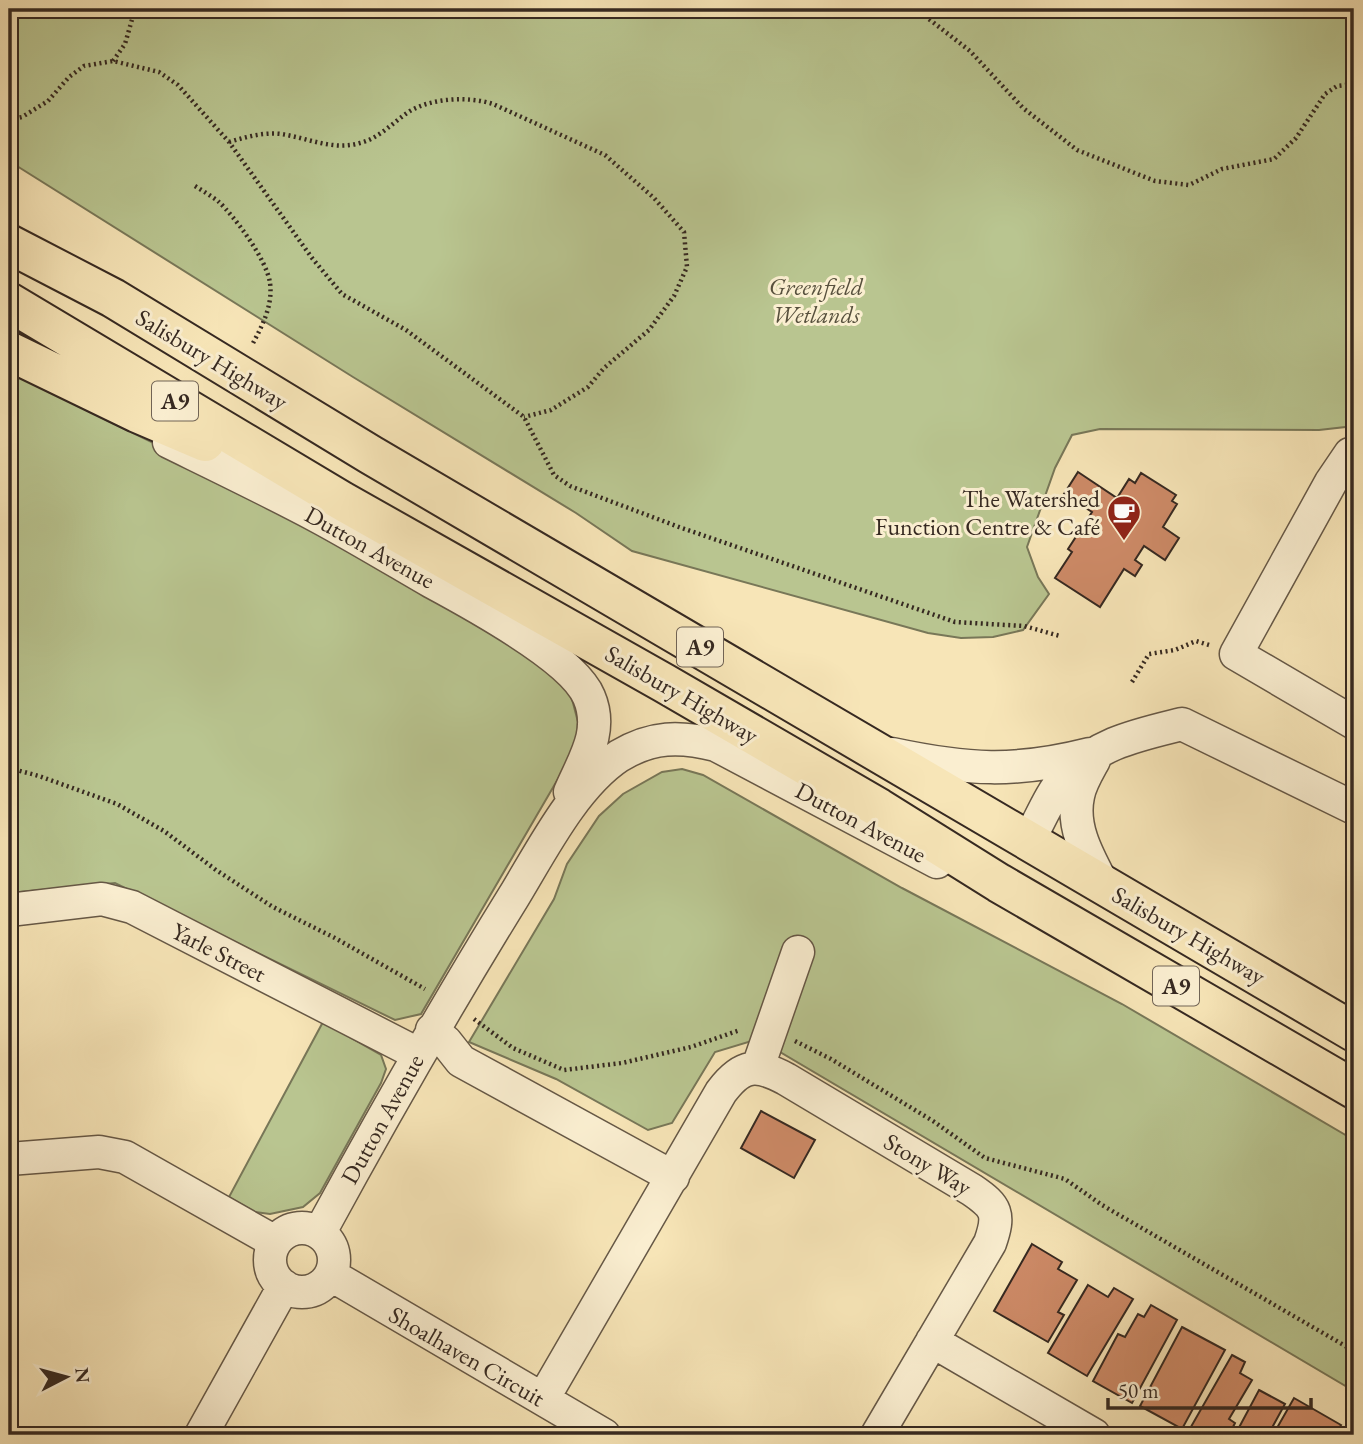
<svg xmlns="http://www.w3.org/2000/svg" width="1363" height="1444" viewBox="0 0 1363 1444" font-family="'EB Garamond',serif">
  <rect width="100%" height="100%" fill="#f7e5b7"/>
  <filter id="stains"><feTurbulence type="fractalNoise" baseFrequency=".00286" numOctaves="4"/><feColorMatrix values="0 0 0 0 .2 0 0 0 0 .09 0 0 0 0 .02 0 0 0 .5 -.17"/></filter>
  <radialGradient id="worn" r=".72"><stop offset=".6" stop-color="#630" stop-opacity="0"/><stop offset="1" stop-color="#630" stop-opacity=".3"/></radialGradient>
  <!-- green -->
  <path fill="#b9c590" stroke="#787758" stroke-width="2" d="M9,9H1354V426L1319,430L1100,429L1072,435L1055,468L1027,547L1038,577L1049,594L1023,630L993,637L961,638L928,633L632,551L576,513L353,377L9,161Z
    M9,372L304,517L498,626L558,676L572,699L578,722L576,748L421,1014L395,1020L115,883L9,893Z
    M682,769L703,775L902,888L1122,1004L1354,1140V1391L758,1039L715,1052L672,1123L648,1130L556,1079L469,1042L554,899L567,864L599,816L623,794L662,772Z
    M323,1022L381,1055L386,1069L381,1083L320,1193L303,1207L270,1214L255,1212L229,1197Z"/>
  <!-- building -->
  <path fill="#cd8a67" stroke="#362921" stroke-width="2" d="M1078,472L1117,498L1129,479L1135,483L1141,473L1176,495L1172,501L1177,504L1163,527L1179,538L1165,560L1144,546L1135,560L1142,565L1135,576L1124,569L1100,607L1055,578L1072,552L1068,549L1092,512L1064,494Z
    M761,1111L815,1140L794,1178L741,1148Z
    M1032,1244L1062,1262L1058,1269L1077,1280L1058,1312L1064,1315L1048,1342L994,1311Z
    M1088,1285L1108,1297L1114,1288L1133,1299L1087,1376L1048,1353Z
    M1151,1305L1177,1320L1132,1403L1093,1381L1118,1334L1125,1337L1138,1314L1144,1317Z
    M1182,1327L1225,1350L1182,1429L1140,1406Z
    M1232,1355L1245,1362L1240,1373L1252,1380L1229,1419L1235,1423L1229,1435H1194L1188,1432Z
    M1259,1390L1285,1404L1268,1435H1235Z
    M1294,1398L1341,1425L1335,1435H1273Z"/>
  <g fill="none" stroke-linecap="round" stroke-linejoin="round">
    <!-- minor casing -->
    <g stroke="#665846" stroke-width="35">
      <path id="minor" d="M169,442C218,466 268,490 317,516C356,537 394,560 432,582C471,603 573,658 589,697C604,732 583,761 570,792
        M1354,453L1350,454L1331,482L1236,654L1354,723
        M892,754C967,770 1015,773 1090,754
        M1094,760C1088,771 1080,784 1078,796C1071,828 1089,858 1103,885
        M1028,841C1039,823 1050,794 1064,779C1096,743 1138,735 1182,724L1354,808
        M9,910L102,899L132,907L418,1054
        M432,1030L446,1042L461,1061L673,1177
        M758,1067L798,952
        M9,1159L99,1152L125,1157L275,1242
        M270 1260a32 32 0 1 1 64 0a32 32 0 1 1-64 0Z
        M320,1232C382,1118 446,1006 514,896C542,850 574,786 619,756C652,736 680,736 716,745L937,862
        M331,1275L604,1435
        M932,1341L1094,1435
        M543,1399L721,1092C742,1064 756,1063 786,1079L972,1190C997,1207 1000,1214 990,1243L877,1435
        M201,1435L284,1286"/>
    </g>
    <!-- highway casing -->
    <g stroke="#362921" stroke-width="42">
      <path id="highway" d="M9,244L113,298L371,455L1354,1032
        M9,302L342,501L664,683L879,808L999,883L1354,1089
        M9,351L137,413L205,442"/>
    </g>
    <!-- path -->
    <path stroke="#362921" stroke-width="4.5" stroke-dasharray="2 3.5" stroke-linecap="butt" d="M916,9L970,51L1023,108L1077,150L1155,181L1189,185L1222,169L1274,159L1296,138L1325,94L1337,86L1354,84
      M113,61L125,44L135,9
      M9,120L22,117L48,101L69,77L84,66L113,61L159,72L178,85L229,142L312,258L342,294L406,330L524,417L554,475L570,486L679,527L955,622L1024,626L1060,636
      M229,142C246,137 263,132 281,134C308,138 333,151 360,143C380,138 393,122 410,111C432,98 469,96 493,104L605,155L654,198L684,232L687,267L674,296L649,330L604,368L588,387L551,410L524,417
      M195,186C203,191 211,196 218,201C235,217 267,260 270,283C273,306 262,326 252,345
      M1132,682L1149,654L1175,650L1196,641L1209,645
      M9,768L39,776L117,804L164,831L216,870L273,907L335,938L425,989
      M474,1019L513,1048L564,1070L622,1063L691,1047L740,1030
      M795,1041L831,1059L933,1121L985,1158L1065,1179L1102,1205L1354,1351"/>
    <!-- minor -->
    <use href="#minor" stroke="#faeed0" stroke-width="32"/>
    <!-- highway -->
    <use href="#highway" stroke="#f7e5b7" stroke-width="38"/>
  </g>
  <!-- icons -->
  <defs>
    <g id="cafe-pin" transform="scale(1.75)"><path d="M0 17L-7.5 6A9.5 9.5 0 1 1 7.5 6Z" fill="#8f2418" stroke="#faeed0"/><path d="M-5.5-4.5H6V0H3Q3 3.5 0 3.5H-2.5Q-5.5 3.5-5.5 0ZM3-3.2v2h1.7v-2ZM-6 4.5H4V6H-6Z" fill="#fff"/></g>
  </defs>
  <g fill-rule="evenodd">
    <use href="#cafe-pin" x="1124" y="512"/>
  </g>
  <g text-anchor="middle" dominant-baseline="central" stroke-width="6" stroke-linejoin="round" paint-order="stroke">
    <!-- shield labels -->
    <g fill="#faeed0" stroke="#716456" stroke-width="2">
      <rect x="152" y="381.5" width="46" height="39" rx="5"/>
      <rect x="677" y="627.5" width="46" height="39" rx="5"/>
      <rect x="1153" y="966.5" width="46" height="39" rx="5"/>
    </g>
    <g font-size="23" font-weight="bold" fill="#362921">
      <text x="175" y="401">A9</text>
      <text x="700" y="647">A9</text>
      <text x="1176" y="986">A9</text>
    </g>
    <!-- park labels -->
    <g font-size="24" font-style="italic" fill="#57503d" stroke="#faeed0">
      <text x="816" y="286">Greenfield<tspan x="816" dy="28">Wetlands</tspan></text>
    </g>
    <!-- street labels -->
    <g font-size="24" fill="#362921" stroke="#faeed0">
      <text transform="translate(212 359) rotate(31)">Salisbury Highway</text>
      <text transform="translate(370 547) rotate(29)">Dutton Avenue</text>
      <text transform="translate(682 694) rotate(30)">Salisbury Highway</text>
      <text transform="translate(861 822) rotate(28)">Dutton Avenue</text>
      <text transform="translate(1189 935) rotate(30)">Salisbury Highway</text>
      <text transform="translate(219 952) rotate(27)">Yarle Street</text>
      <text transform="translate(382 1119) rotate(-61)">Dutton Avenue</text>
      <text transform="translate(928 1164) rotate(31)">Stony Way</text>
      <text transform="translate(467 1356) rotate(30)">Shoalhaven Circuit</text>
    </g>
    <!-- poi labels -->
    <g font-size="24" fill="#362921" stroke="#faeed0" text-anchor="end">
      <text x="1100" y="498">The Watershed<tspan x="1100" dy="28">Function Centre &amp; Café</tspan></text>
    </g>
  </g>
  <!-- margin -->
  <rect width="1363" height="1444" fill="none" stroke="#f7e5b7" stroke-width="35"/>
  <rect x="10" y="10" width="1342" height="1423" fill="none" stroke="#362921" stroke-width="3.5"/>
  <rect x="18" y="18" width="1328" height="1409" fill="none" stroke="#362921" stroke-width="2"/>
  <!-- north arrow -->
  <g transform="translate(66 1377) rotate(84)" stroke="#faeed0" stroke-width="5" paint-order="stroke">
  <path d="M0-5L12 26L0 18L-12 26Z" fill="#362921"/>
  <text y="-10" font-size="19" font-weight="bold" text-anchor="middle" fill="#362921">N</text>
  </g>
  <!-- scale -->
  <path d="M1108 1398v10h203v-10" fill="none" stroke="#362921" stroke-width="3.5"/>
  <text x="1118" y="1398" font-size="21" fill="#362921" stroke="#faeed0" stroke-width="5" paint-order="stroke">50 m</text>
  <rect width="100%" height="100%" filter="url(#stains)"/>
  <rect width="100%" height="100%" fill="url(#worn)"/>
</svg>
